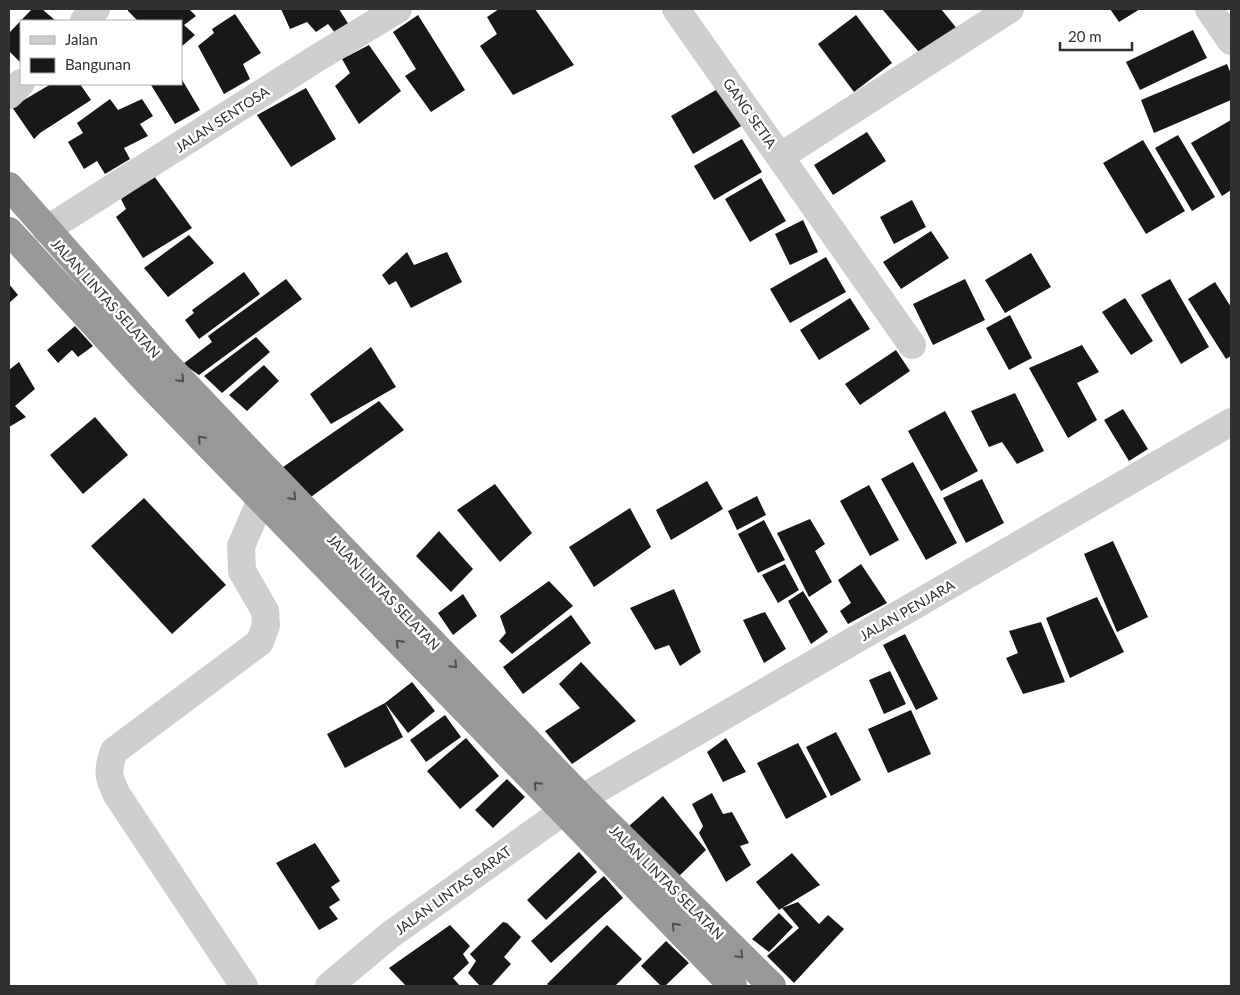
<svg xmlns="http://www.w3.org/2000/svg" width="1240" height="995" viewBox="0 0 1240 995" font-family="Lato,sans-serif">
  <rect width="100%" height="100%" fill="#fff"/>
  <!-- building -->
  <path fill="#181818" d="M32,9H42L56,21H21V63L9,51V33Z
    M128,9H189L196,16L184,25L195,35L181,47V21H138L128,11Z
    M281,9H339L349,25L336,34L328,24L316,32L307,22L290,29Z
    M499,9H535L574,65L513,95L480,46L497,34L487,17Z
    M882,9H941L958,30L924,58Z
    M1110,9H1140L1119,22Z
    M235,14L261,53L243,64L250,79L224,94L198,46L214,33L212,29Z
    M418,15L465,90L431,112L405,76L416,69L393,32Z
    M856,15L892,63L854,92L818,44Z
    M1193,30L1207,58L1140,90L1126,62Z
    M369,45L401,91L359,124L335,86L350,73L342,59Z
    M1227,64L1231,74V100L1154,133L1141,100Z
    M181,78L200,110L175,124L151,85L181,84Z
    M51,84H80L91,100L40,133L34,139L12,107Z
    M721,87L743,125L693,154L671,116Z
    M306,88L336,139L291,167L257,115Z
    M110,99L118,110L142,99L153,116L140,124L148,136L124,148L130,159L105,174L97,161L84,169L68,142L83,133L77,123Z
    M1231,120V190L1222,196L1191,143Z
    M867,132L886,161L833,195L814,165Z
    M1178,135L1215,197L1192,211L1155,148Z
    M742,139L762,172L714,200L694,166Z
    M1143,140L1185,211L1146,234L1103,163Z
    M154,176L192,228L143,258L116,217L126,209L121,199Z
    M761,178L786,221L750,242L725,199Z
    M912,200L926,227L894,244L880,217Z
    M803,220L818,252L790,265L775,234Z
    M931,231L949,258L901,289L883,262Z
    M189,235L214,263L168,297L144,268Z
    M407,252L414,265L447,252L462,282L411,308L396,281L389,285L382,275Z
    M1031,253L1051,287L1005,313L985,280Z
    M826,257L846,292L790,323L770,289Z
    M244,272L260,294L199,339L185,320L194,313L192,310Z
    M286,279L302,299L199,375L183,364L212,342L208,336Z
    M965,279L985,320L933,345L913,304Z
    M1170,279L1209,347L1181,364L1141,295Z
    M1215,282L1231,307V356L1226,359L1188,299Z
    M9,284L18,295L9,303Z
    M850,298L870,329L819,360L800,330Z
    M1125,298L1153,341L1131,355L1102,312Z
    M1010,315L1032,358L1009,370L986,328Z
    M75,326L93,346L78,357L72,350L58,363L47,350Z
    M256,337L270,352L222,393L204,376Z
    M1082,345L1099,372L1077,383L1097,420L1068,438L1029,368Z
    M371,347L396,387L331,424L310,394Z
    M896,350L910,371L860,405L845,384Z
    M19,362L35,389L15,406L26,417L9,427V370Z
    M264,365L279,381L247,411L229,395Z
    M1015,393L1044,451L1017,464L1002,442L989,447L971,411Z
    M379,401L404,430L308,499L283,467Z
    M1123,409L1148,449L1129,461L1104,420Z
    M945,411L978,471L941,491L908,431Z
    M95,417L128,455L83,494L50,455Z
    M913,462L957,543L926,560L881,479Z
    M982,479L1004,523L966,543L943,498Z
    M707,481L723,509L671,540L656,510Z
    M495,484L532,533L500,562L457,510Z
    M869,485L899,540L870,556L840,501Z
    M757,496L766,515L737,530L728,511Z
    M144,498L226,585L172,634L91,546Z
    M630,508L651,547L594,587L569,547Z
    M810,519L825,544L815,551L832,582L809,597L777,533Z
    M764,520L785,560L758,573L738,534Z
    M439,531L473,569L451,592L416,556Z
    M1113,541L1148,617L1117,632L1084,554Z
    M785,564L799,590L778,603L762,575Z
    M861,564L887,603L848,624L840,611L851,603L838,580Z
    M549,581L573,606L512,654L499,641L506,633L500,616Z
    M674,589L701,652L680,666L669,645L655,650L630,608Z
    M803,591L828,632L811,644L788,601Z
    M463,594L477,616L453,635L438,613Z
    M1097,597L1124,652L1070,678L1046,618Z
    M765,612L786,649L764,663L743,620Z
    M571,615L591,643L523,694L503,667Z
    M1041,622L1065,682L1023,694L1006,658L1018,653L1009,631Z
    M905,634L938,699L916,710L883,645Z
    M581,662L636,721L572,764L545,731L580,708L559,684Z
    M890,671L906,704L884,714L869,680Z
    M412,682L435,711L408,733L385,703Z
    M385,703L403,737L345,768L327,734Z
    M911,710L931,754L888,773L868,729Z
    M445,715L461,737L426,762L410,740Z
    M836,732L861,780L831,796L806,747Z
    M466,738L499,776L460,809L427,771Z
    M726,738L746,772L723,782L707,752Z
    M798,743L827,797L786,819L757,763Z
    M507,779L525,797L493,828L475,810Z
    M712,793L723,814L732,812L749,843L740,846L751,865L726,882L699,833L703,826L692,804Z
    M663,796L706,850L677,878L629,826Z
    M315,843L340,881L331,887L340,900L329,907L338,919L319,930L276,863Z
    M579,852L597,872L546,920L527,900Z
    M792,853L820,885L782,908L798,902L819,924L828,915L844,929L794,983L767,956L799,928L782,908L779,910L756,882Z
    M604,876L623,898L551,963L531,941Z
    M779,913L793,927L769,952L752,939Z
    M503,922L507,923L521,937L504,957L511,964L491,986H480L468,973L476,961L470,954Z
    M450,925L470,946L463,954L469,963L453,978L460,986H406L389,968Z
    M607,925L642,959L615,986H549L547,984Z
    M666,941L689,963L665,986H661L641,966Z"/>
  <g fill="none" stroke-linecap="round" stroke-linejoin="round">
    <!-- minor -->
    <path stroke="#cecece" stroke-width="28" d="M676,9L912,345
      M1209,9L1231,41
      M84,21L96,9
      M9,95L21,83
      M781,156L1010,9
      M46,230L314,60L398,9
      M244,986L117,795C108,777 107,770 114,751L260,642L266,625L265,611L242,571L241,546L261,500
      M329,986L390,935L582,798L1231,422"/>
    <!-- highway -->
    <path stroke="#989898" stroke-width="28" d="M9,186L165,363L243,445L582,798L772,986
      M9,231L148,383L733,986"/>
  </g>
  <!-- one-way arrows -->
  <defs><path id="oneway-chevron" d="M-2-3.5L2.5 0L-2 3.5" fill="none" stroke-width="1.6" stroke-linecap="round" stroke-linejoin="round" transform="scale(1.25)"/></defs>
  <g stroke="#505050">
    <use href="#oneway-chevron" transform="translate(181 379) rotate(46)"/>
    <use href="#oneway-chevron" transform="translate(201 439) rotate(-134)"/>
    <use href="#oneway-chevron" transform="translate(293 497) rotate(46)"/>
    <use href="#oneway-chevron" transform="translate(399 643) rotate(-134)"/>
    <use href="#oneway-chevron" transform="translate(454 665) rotate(46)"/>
    <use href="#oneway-chevron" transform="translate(537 785) rotate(-134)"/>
    <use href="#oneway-chevron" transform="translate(675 926) rotate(-134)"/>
    <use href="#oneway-chevron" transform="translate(740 955) rotate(45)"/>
  </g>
  <g text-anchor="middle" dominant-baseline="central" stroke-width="5" stroke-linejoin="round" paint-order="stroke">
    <!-- street labels -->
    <g font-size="14" fill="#313131" stroke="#fff">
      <text transform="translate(750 113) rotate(55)">GANG SETIA</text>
      <text transform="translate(222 119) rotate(-33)">JALAN SENTOSA</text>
      <text transform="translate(106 298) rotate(48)">JALAN LINTAS SELATAN</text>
      <text transform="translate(384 592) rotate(46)">JALAN LINTAS SELATAN</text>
      <text transform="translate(907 610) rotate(-30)">JALAN PENJARA</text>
      <text transform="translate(667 882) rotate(45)">JALAN LINTAS SELATAN</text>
      <text transform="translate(453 890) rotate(-36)">JALAN LINTAS BARAT</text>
    </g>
  </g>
  <!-- border -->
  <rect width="1240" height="995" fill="none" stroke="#313131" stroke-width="20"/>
  <!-- legend -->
  <rect x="20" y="20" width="162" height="65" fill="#ffffff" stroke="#adadad"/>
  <rect x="30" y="36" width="25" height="8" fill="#cecece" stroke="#adadad"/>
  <text x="65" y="45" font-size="15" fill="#313131">Jalan</text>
  <rect x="30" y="58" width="25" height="15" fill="#181818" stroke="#adadad"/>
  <text x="65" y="70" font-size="15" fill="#313131">Bangunan</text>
  <!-- scale -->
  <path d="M1060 42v8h72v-8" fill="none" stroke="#313131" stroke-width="2.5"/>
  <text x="1068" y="42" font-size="15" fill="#313131" stroke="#ffffff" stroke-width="4" paint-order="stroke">20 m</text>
</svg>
